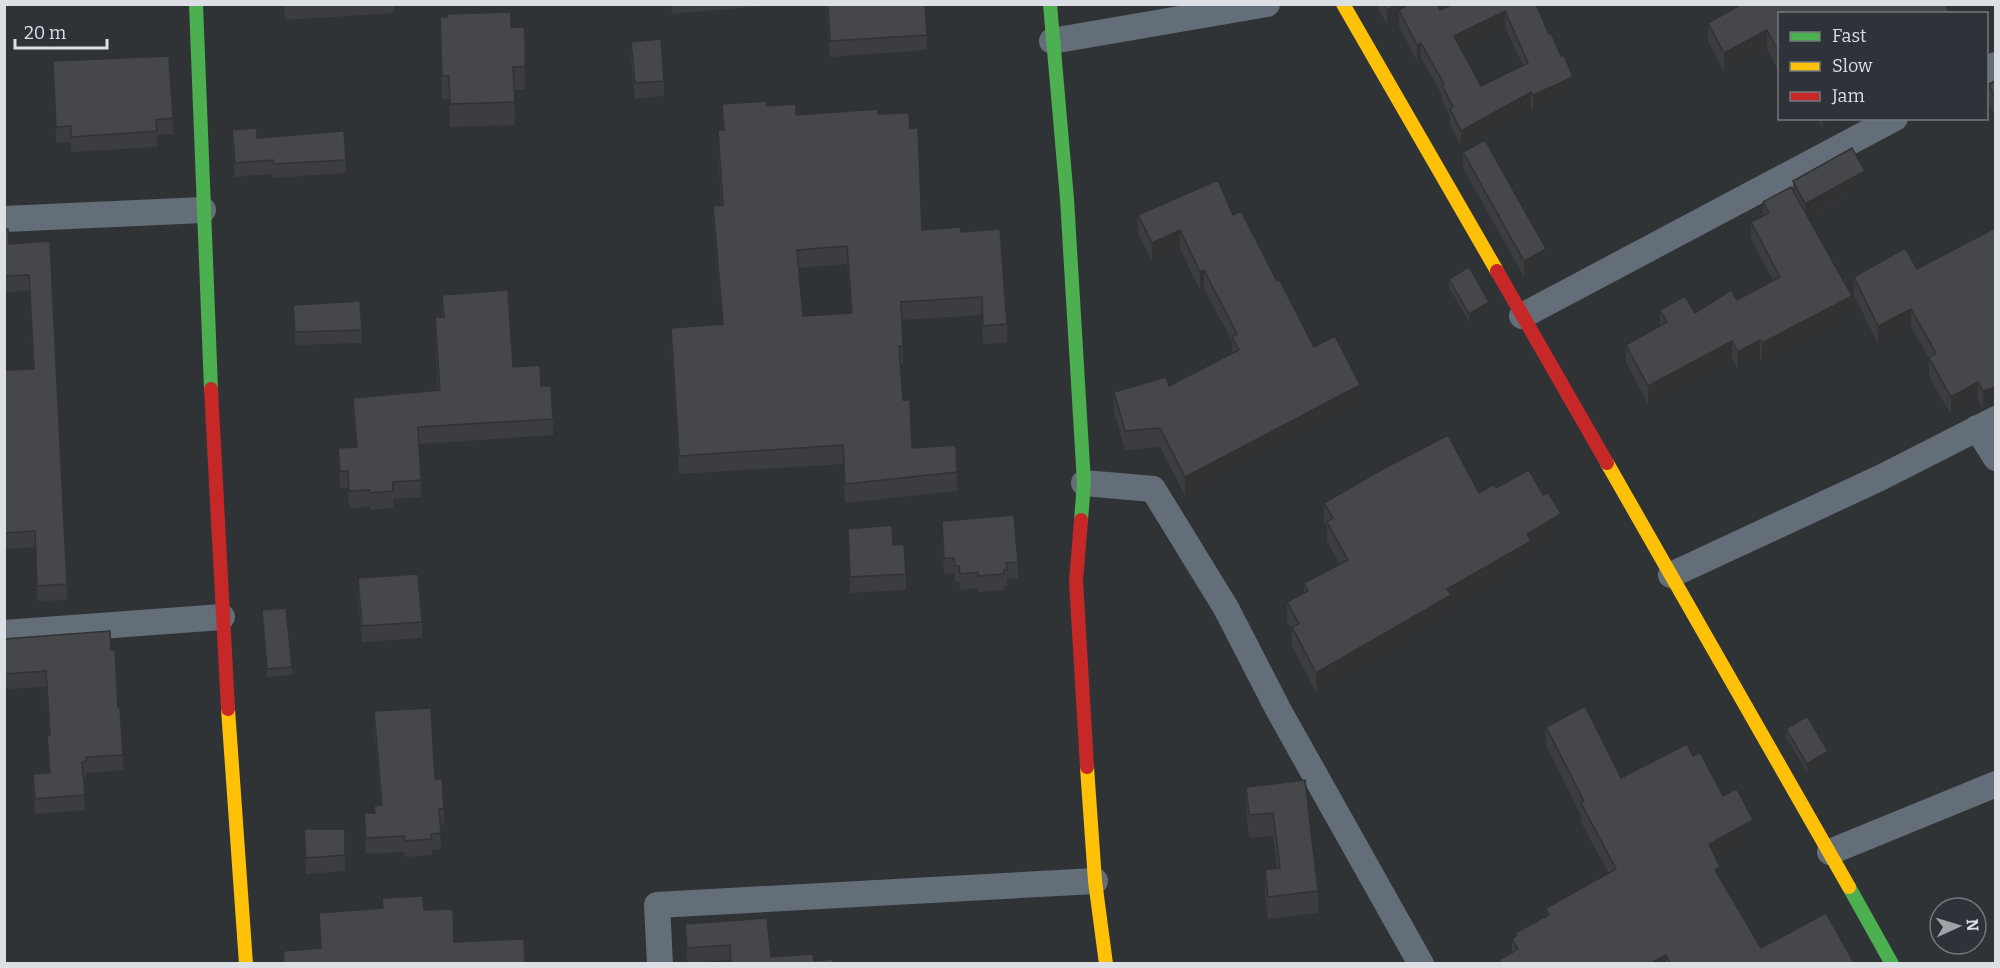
<svg xmlns="http://www.w3.org/2000/svg" width="2000" height="968" viewBox="0 0 2000 968" font-family="Bitter,serif">
  <rect width="100%" height="100%" fill="#303336"/>
  <g fill="none" stroke-linecap="round" stroke-linejoin="round">
    <!-- street -->
    <path stroke="#646e79" stroke-width="26" d="M1052,41L1267,4
      M1986,70L1996,65
      M4,219L203,210
      M1522,316L1895,118
      M1977,428L1996,458
      M1084,483L1153,489L1226,608L1279,711L1421,964
      M1671,575L1880,478L1996,419
      M4,633L222,617
      M1830,852L1996,784
      M660,964L657,905L1095,881"/>
    <!-- fast -->
    <path stroke="#4caf50" stroke-width="14" d="M196,4L211,389
      M1050,4L1067,199L1084,483L1081,520
      M1849,887L1892,964"/>
    <!-- slow -->
    <path stroke="#ffc107" stroke-width="14" d="M1343,4L1497,271
      M1607,463L1849,887
      M228,709L246,964
      M1087,767L1095,881L1106,964"/>
    <!-- jam -->
    <path stroke="#c62828" stroke-width="14" d="M1497,271L1607,463
      M211,389L228,709
      M1081,520L1076,581L1087,767"/>
  </g>
  <!-- wall -->
  <path fill="#3b3d40" fill-rule="evenodd" d="M284,4H394V13L285,20Z
    M671,4H786L672,14Z
    M826,4H925L927,50L830,57Z
    M1376,4H1437L1440,10L1536,4L1573,93L1533,111L1531,108L1461,146L1450,125V116L1442,101V95L1421,58L1417,61L1399,26V18L1387,24ZM1505,27L1523,66L1481,86L1460,49Z
    M1779,14V72L1767,49L1724,72L1708,41V23Z
    M440,17L511,27L525,67V90H514L515,125L450,127L449,99H442Z
    M631,42L664,81V96L635,99L631,57Z
    M53,61L173,118V134L157,135V147L71,152V142L56,143Z
    M1995,81V115L1989,103V85Z
    M722,104L767,106L796,115L878,114L910,128L922,230L961,232L1007,324V343L983,344L982,315L902,320L903,364L900,365L903,400L912,448L957,472V491L845,503L843,464L679,474L671,346V328L722,324L713,224V206L721,205L718,149V130H723ZM847,264L851,314L803,316L798,268Z
    M1817,118H1842L1823,129Z
    M232,130L257,138L346,160V173L273,178V174L235,177L232,144Z
    M1463,152L1546,265L1524,277L1463,168Z
    M1793,181L1865,185L1808,217L1852,313L1762,361L1760,358L1738,370L1732,358L1648,404L1626,363V345L1660,326V310L1695,313L1737,300L1773,281L1751,239V222L1763,216V202L1793,189Z
    M1138,215H1233L1277,281L1314,347L1360,403L1185,496L1160,447L1125,450L1114,411V392L1169,386L1232,354V341L1204,289L1200,290L1180,249L1152,262L1138,234Z
    M1995,228L1983,409L1978,400L1951,415L1929,376V358L1911,327L1878,344L1854,295V277L1917,269Z
    M4,229L9,244L50,241L67,584V600L37,601L35,547L4,549V370L33,369L29,291L4,292Z
    M1449,279L1489,310L1469,322L1449,287Z
    M442,295L513,367L541,386L553,419V435L419,444L421,480V497L393,499V508L370,510V507L349,508L348,488H340L338,448L356,447L353,415V398L438,390L435,334V317H442Z
    M293,305L362,330V343L295,345Z
    M1496,488L1561,533L1531,551V560L1451,606V615L1316,692L1292,647V630L1287,622V602L1304,593V583L1339,564L1327,541V526L1324,522V503L1479,493Z
    M942,521L1018,562V578L1007,579V586H1004V590L978,592V588L960,590L959,582H955L954,573L944,574L942,537Z
    M848,529L893,545L906,574V590L850,593Z
    M358,578L422,622V638L362,642L358,594Z
    M262,610L292,667V675L267,677Z
    M4,639L111,650L123,755V770L86,773V777H83L85,810L35,814L33,789V774L49,773L47,735H49L46,687L4,689Z
    M374,711L435,779L444,809V825H440L441,849L432,850V855L405,857L404,852L366,854L364,813H374V806L381,805L374,727Z
    M1546,727L1621,778L1693,756L1753,839L1716,859L1720,880L1761,948L1854,963H1499V960L1512,952V939L1515,937V933L1546,916V908L1609,874L1581,822V815L1546,746Z
    M1786,729L1828,759L1807,772L1786,737Z
    M1305,780L1318,891V913L1268,919L1265,893V870L1277,868L1273,836L1249,838L1246,810V787Z
    M304,829H345V871L306,874Z
    M382,898L424,910L454,942L525,963H283V951L320,948L319,913L382,908Z
    M685,924L771,957L833,963H730V960L687,963Z"/>
  <!-- shaded-wall -->
  <path fill="#303234" d="M1397,4H1410L1399,10V18L1387,24V10Z
    M1505,11V27L1454,52V36Z
    M1767,30V49L1724,72V53Z
    M1421,43V58L1417,61V45Z
    M1573,77V93L1533,111V95Z
    M1531,92V108L1461,146V131Z
    M1823,118H1842L1823,129Z
    M1865,171V185L1805,218V204Z
    M1180,230V249L1152,262V243Z
    M1546,249V265L1524,277V261Z
    M1204,270V289L1200,290V272Z
    M1852,296V313L1762,361V343Z
    M1489,302V310L1469,322V314Z
    M1911,309V327L1878,344V326Z
    M1760,340V358L1738,370V352Z
    M1732,341V358L1648,404V386Z
    M1978,382V400L1951,415V397Z
    M1360,385V403L1185,496V477Z
    M1995,387V405L1983,409V391Z
    M1561,514V533L1531,551V560L1451,606V615L1316,692V673L1447,589L1527,534Z
    M1828,751V759L1807,772V764Z
    M1753,820V839L1709,863V844Z
    M1720,867V886L1715,870Z
    M1666,955V963H1651Z"/>
  <!-- building -->
  <path fill="#45474a" stroke="#303234" stroke-width="1.5" fill-rule="evenodd" d="M828,4H925L927,35L830,41Z
    M1384,4H1397L1387,10Z
    M1409,4H1437L1440,10L1454,4H1536L1549,34L1551,33L1561,56L1564,55L1573,77L1533,95L1531,92L1461,131L1450,109L1453,107L1442,85L1444,84L1421,43L1417,45L1399,10ZM1505,11L1528,63L1481,86L1454,36Z
    M1742,4H1945L1950,14H1779V53L1767,30L1724,53L1708,23Z
    M511,12V27H524L525,36V67H513L515,102L450,104L449,76H442L440,17H447V14Z
    M661,39L664,81L635,83L631,42Z
    M169,56L173,118L156,120L157,131L71,137V126L56,127L53,61Z
    M1995,81V98L1989,85Z
    M766,101L767,106L796,104V115L878,109V114L909,113L910,128H918L922,230L961,227V232L1000,229L1007,324L983,326L982,297L901,302L903,346H899L903,400H910L912,448L956,445L957,472L845,484L843,445L679,456L671,328L723,324L713,206L723,205L718,130H724L722,104ZM847,246L852,313L803,316L797,250Z
    M257,128V138L344,131L346,160L273,164V160L235,163L232,130Z
    M1485,140L1546,249L1524,261L1463,152Z
    M1852,148L1865,171L1805,204L1793,181Z
    M1218,180L1233,215L1241,211L1277,281L1279,279L1314,347L1335,336L1360,385L1185,477L1160,428L1125,431L1114,392L1166,377L1169,386L1239,350L1232,337L1237,334L1204,270L1200,272L1180,230L1152,243L1138,215Z
    M1791,187L1852,296L1762,343L1760,340L1738,352L1732,341L1648,386L1626,345L1667,322L1660,310L1685,296L1695,313L1731,290L1737,300L1780,277L1751,222L1769,213L1763,202Z
    M1995,228V387L1983,391L1978,382L1951,397L1929,358L1936,353L1911,309L1878,326L1854,277L1905,248L1917,269Z
    M4,229H8L9,244L50,241L67,584L37,586L35,531L4,533V370L34,369L29,275L4,276Z
    M1469,267L1489,302L1469,314L1449,279Z
    M508,290L513,367L540,365L541,386H551L553,419L418,427L421,480L393,482V491L370,493V490L349,491L348,471H340L338,448L357,447L353,398L440,390L435,317H444L442,295Z
    M360,301L362,330L295,332L293,305Z
    M1448,435L1479,493L1494,484L1496,488L1529,470L1543,495L1548,492L1561,514L1527,534L1531,541L1447,589L1451,595L1316,673L1292,627L1299,624L1287,602L1308,591L1304,583L1348,560L1327,522L1333,518L1324,503L1381,470Z
    M1014,515L1018,562L1006,563L1007,570H1004V574L978,576V572L960,574L959,566H955L954,558H944L942,521Z
    M892,525L893,545L904,544L906,574L850,577L848,529Z
    M418,574L422,622L362,626L358,578Z
    M286,608L292,667L267,669L262,610Z
    M110,631L111,650H115L118,707H120L123,755L86,757V761L82,762L85,795L35,799L33,774L50,773L47,735H50L46,671L4,674V639Z
    M1585,706L1621,778L1687,744L1693,756L1700,752L1723,796L1737,789L1753,820L1709,844L1720,867L1715,870L1761,948L1826,913L1854,963H1670L1666,955L1651,963H1501L1499,960L1518,949L1512,939L1516,936L1515,933L1549,915L1546,908L1616,869L1581,803L1584,801L1546,727Z
    M431,708L435,779H442L444,809H439L441,833L431,834L432,839L405,841L404,836L366,838L364,813H375L374,806L382,805L374,711Z
    M1807,716L1828,751L1807,764L1786,729Z
    M1305,780L1318,891L1268,897L1265,870L1280,868L1273,813L1249,815L1246,787Z
    M304,829H345V855L306,858Z
    M423,896L424,910L453,909L454,942L524,939L525,963H284L283,951L321,948L319,913L383,908L382,898Z
    M767,918L771,957L813,954L814,961L833,959V963H731L730,945L687,948L685,924Z"/>
  <!-- border -->
  <rect width="2000" height="968" fill="none" stroke="#dcdfe4" stroke-width="12"/>
  <!-- legend -->
  <rect x="1778" y="12" width="210" height="108" fill="#2d3339" stroke="#73787d" stroke-width="1.5"/>
  <rect x="1790" y="32" width="30" height="9" fill="#4caf50" stroke="#73787d" stroke-width="1.5"/>
  <text x="1832" y="42" font-size="18" fill="#dcdfe4">Fast</text>
  <rect x="1790" y="62" width="30" height="9" fill="#ffc107" stroke="#73787d" stroke-width="1.5"/>
  <text x="1832" y="72" font-size="18" fill="#dcdfe4">Slow</text>
  <rect x="1790" y="92" width="30" height="9" fill="#c62828" stroke="#73787d" stroke-width="1.5"/>
  <text x="1832" y="102" font-size="18" fill="#dcdfe4">Jam</text>
  <!-- north arrow -->
  <g transform="translate(1958 926) rotate(86)"><circle r="28" fill="#2d3339" stroke="#73787d" stroke-width="1.5"/>
  <path d="M0-4.5L10 22L0 15L-10 22Z" fill="#a0a3a7"/>
  <text y="-9" font-size="16" font-weight="bold" text-anchor="middle" fill="#dcdfe4">N</text>
  </g>
  <!-- scale -->
  <path d="M15 39v9h92v-9" fill="none" stroke="#dcdfe4" stroke-width="3"/>
  <text x="24" y="39" font-size="18" fill="#dcdfe4" stroke="#2d3339" stroke-width="4.5" paint-order="stroke">20 m</text>
</svg>
